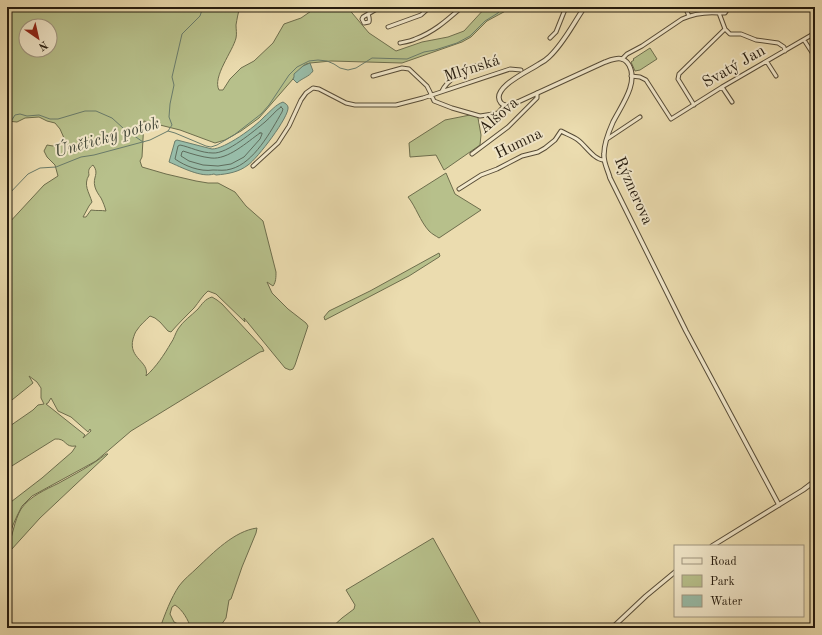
<svg xmlns="http://www.w3.org/2000/svg" width="822" height="635" viewBox="0 0 822 635" font-family="'Old Standard TT',serif">
  <rect width="100%" height="100%" fill="#ebdcaf"/>
  <filter id="stains"><feTurbulence type="fractalNoise" baseFrequency=".005" numOctaves="4"/><feColorMatrix values="0 0 0 0 .2 0 0 0 0 .09 0 0 0 0 .02 0 0 0 .5 -.17"/></filter>
  <radialGradient id="worn" r=".72"><stop offset=".6" stop-color="#630" stop-opacity="0"/><stop offset="1" stop-color="#630" stop-opacity=".3"/></radialGradient>
  <!-- green -->
  <path fill="#b7c08b" stroke="#6e6e4d" fill-rule="evenodd" d="M7,7H240C238,13 237,19 236,25C236,29 237,34 236,38C233,51 212,77 219,90H223L230,79L241,68L254,61L273,43L284,24L301,18L317,7H347L369,33L396,51L422,42L448,37L464,31L486,7H513L487,21L471,37L462,42L402,63L331,61L310,63L306,64L303,66L293,79L259,118L241,131L225,140L215,143L180,130L144,121L142,157L140,161L142,167L166,174L196,181L208,183H218L235,192L246,206L263,221L276,272C276,277 276,282 273,286L267,282L272,293L288,309L306,323L308,326L295,365L293,369L290,370L285,368L244,318L245,322L216,294L208,291C202,296 199,302 194,308C186,316 178,324 171,332L168,331L160,322L155,318L150,316C146,320 140,325 137,330C135,332 134,336 133,339C128,359 150,361 146,376C156,367 164,355 171,343C174,339 175,334 178,329C183,321 191,316 198,309C202,304 205,299 212,297L217,300L222,304L262,347L264,351L260,352L131,431L96,461L32,496L22,506L17,516L13,525L8,540V547C13,535 14,521 21,509C30,496 45,490 59,483C75,474 91,466 106,454H108L40,518L11,550H9L8,547L7,548V505L42,478L72,452L76,446C64,448 67,438 55,439L7,469V428L33,410L38,405L44,404L41,398V388L37,382L29,376L33,383L7,404V225L44,185L58,176L55,165L47,157L44,151L47,145L53,146L60,144L64,138L60,129L55,123L47,121L39,117L25,118L17,122L7,121ZM26,26H50V50H26ZM93,165C100,174 92,177 95,187C96,191 99,195 101,198C103,202 105,207 106,211C101,210 97,211 91,210L86,217H83L89,206L92,202C89,192 83,185 89,175C88,170 89,168 93,165ZM51,398L58,411L71,417L88,432L90,429L91,431L83,438L85,435L46,404L48,403Z
    M650,48L657,59L640,70L635,71L631,62L634,60L633,59Z
    M470,115H475L478,118L481,135L480,145L444,170L436,155L410,157L409,143L445,120Z
    M446,173L455,194L481,210L439,238C436,236 432,234 429,231C420,221 416,207 408,197Z
    M439,253L440,256L439,257L409,276L325,320L324,317L329,311L370,291Z
    M257,528L256,533L242,567L231,599L229,600L226,618L219,628H191C188,620 183,610 175,605L172,607L170,614L174,622L178,624L180,628H160C165,614 171,598 179,586C184,579 191,574 197,568C213,553 234,531 257,528Z
    M433,538L483,628H331L342,618L354,609L355,605L346,590Z"/>
  <!-- water -->
  <path fill="#98bca8" stroke="#6a7c6b" d="M310,63L313,71C309,77 302,78 297,83L293,79L294,77V74L303,66Z
    M283,102C286,104 287,104 288,107C290,116 257,159 248,165C239,172 228,174 216,175L214,174C201,178 181,167 169,162L175,141L177,140L212,149C225,149 255,127 264,117C271,111 275,105 283,102Z"/>
  <g fill="none" stroke-linecap="round" stroke-linejoin="round">
    <!-- shore -->
    <path stroke="#5f6c5c" stroke-width="1" d="M281,107L283,109L282,112C271,131 254,163 231,169C225,171 219,170 213,170C200,172 185,166 175,159L178,146L180,145C190,147 201,153 213,153C227,154 254,131 265,122C271,117 275,111 281,107Z
      M260,133H262V134L260,139L244,157L231,164L218,166L203,165L189,161L181,156L182,152L183,151C192,154 202,157 211,158C228,160 247,142 260,133Z"/>
    <!-- stream -->
    <path stroke="#6a7c6b" stroke-width="1" d="M7,126L10,123L15,115L20,114L27,116L39,115L50,119H58L85,111H96L112,118L123,128L143,142
      M168,131L172,125L169,117L170,104L174,85L172,77L182,34L200,16L203,7
      M7,196L28,174L40,168L56,167L81,157L94,155L150,140L168,131L175,133L206,146L211,147L217,145L234,135L261,114L269,105L289,75L297,67L309,61L318,60L327,61L334,64L340,68L348,70L356,68L372,58L407,59L424,52L435,50L457,43L470,36L485,21L498,13L502,8L506,7"/>
    <!-- minor casing -->
    <g stroke="#574c37" stroke-width="5">
      <path id="minor" d="M685,7L689,16
        M719,13H725L729,7
        M368,14C369,17 370,19 369,22L364,23L362,19L363,17L380,7
        M388,27L421,15L430,7
        M550,38L556,32L566,7
        M804,40L813,54
        M400,43C405,42 411,41 415,39C434,32 447,20 462,7
        M622,59L627,54L642,46L682,19C693,14 707,12 719,13L725,29L730,34H741L756,40L778,43L784,47L785,51
        M767,62L776,76
        M373,76L402,68L409,69L427,86L430,92L434,101L452,108L480,116L493,114L498,113L505,105
        M631,76L640,77L646,80L671,119L722,87L815,33
        M722,87L732,102
        M442,91C446,82 465,67 475,66C481,64 487,64 493,61
        M694,105L678,79L679,74L725,29
        M607,139L640,117
        M472,154L508,127L537,98V93
        M253,166L278,143L289,126L301,100L306,93L313,88L319,89L346,103L355,105H396L423,98L510,69L521,70
        M459,189L481,175L497,169L522,156L538,152L545,148L555,140L561,131C566,134 573,136 578,140C586,146 594,160 604,160"/>
    </g>
    <!-- tertiary casing -->
    <g stroke="#574c37" stroke-width="5.5">
      <path id="tertiary" d="M575,7L582,11C572,26 563,44 549,57C546,60 543,62 539,64C531,70 489,88 501,103C503,105 506,106 509,106L605,62C614,59 623,55 629,65C639,83 621,106 613,122C609,131 604,144 604,154C603,162 608,170 610,178L686,331L779,505
        M712,546L803,490L815,481
        M612,628L646,596L675,572"/>
    </g>
    <!-- minor -->
    <use href="#minor" stroke="#f2e8cb" stroke-width="3"/>
    <!-- tertiary -->
    <use href="#tertiary" stroke="#f2e8cb" stroke-width="3.5"/>
  </g>
  <g text-anchor="middle" dominant-baseline="central" stroke-width="4" stroke-linejoin="round" paint-order="stroke">
    <!-- street labels -->
    <g font-size="16" fill="#261c0f" stroke="#f2e8cb">
      <text transform="translate(734 67) rotate(-30)">Svatý Jan</text>
      <text transform="translate(472 69) rotate(-18)">Mlýnská</text>
      <text transform="translate(499 116) rotate(-41)">Alšova</text>
      <text transform="translate(519 144) rotate(-26)">Humna</text>
      <text transform="translate(633 191) rotate(66)">Rýznerova</text>
    </g>
    <!-- water labels -->
    <g font-size="17" font-style="italic" fill="#484c3d" stroke="#f2e8cb">
      <text transform="translate(107 138) rotate(-16)">Únětický potok</text>
    </g>
  </g>
  <!-- margin -->
  <rect width="822" height="635" fill="none" stroke="#ebdcaf" stroke-width="24"/>
  <rect x="8" y="8" width="806" height="619" fill="none" stroke="#261c0f" stroke-width="2"/>
  <rect x="12" y="12" width="798" height="611" fill="none" stroke="#261c0f"/>
  <!-- legend -->
  <rect x="674" y="545" width="130" height="72" fill="#f2e8cb" stroke="#a09680"/>
  <rect x="682" y="558" width="20" height="6" fill="#f2e8cb" stroke="#a09680"/>
  <text x="710" y="565" font-size="12" fill="#261c0f">Road</text>
  <rect x="682" y="575" width="20" height="12" fill="#b7c08b" stroke="#a09680"/>
  <text x="710" y="585" font-size="12" fill="#261c0f">Park</text>
  <rect x="682" y="595" width="20" height="12" fill="#98bca8" stroke="#a09680"/>
  <text x="710" y="605" font-size="12" fill="#261c0f">Water</text>
  <!-- north arrow -->
  <g transform="translate(38 38) rotate(146)"><circle r="19" fill="#f2e8cb" stroke="#a09680"/>
  <path d="M0-3L7 15L0 10L-7 15Z" fill="#8f2418"/>
  <text y="-6" font-size="11" font-weight="bold" text-anchor="middle" fill="#261c0f">N</text>
  </g>
  <rect width="100%" height="100%" filter="url(#stains)"/>
  <rect width="100%" height="100%" fill="url(#worn)"/>
</svg>
